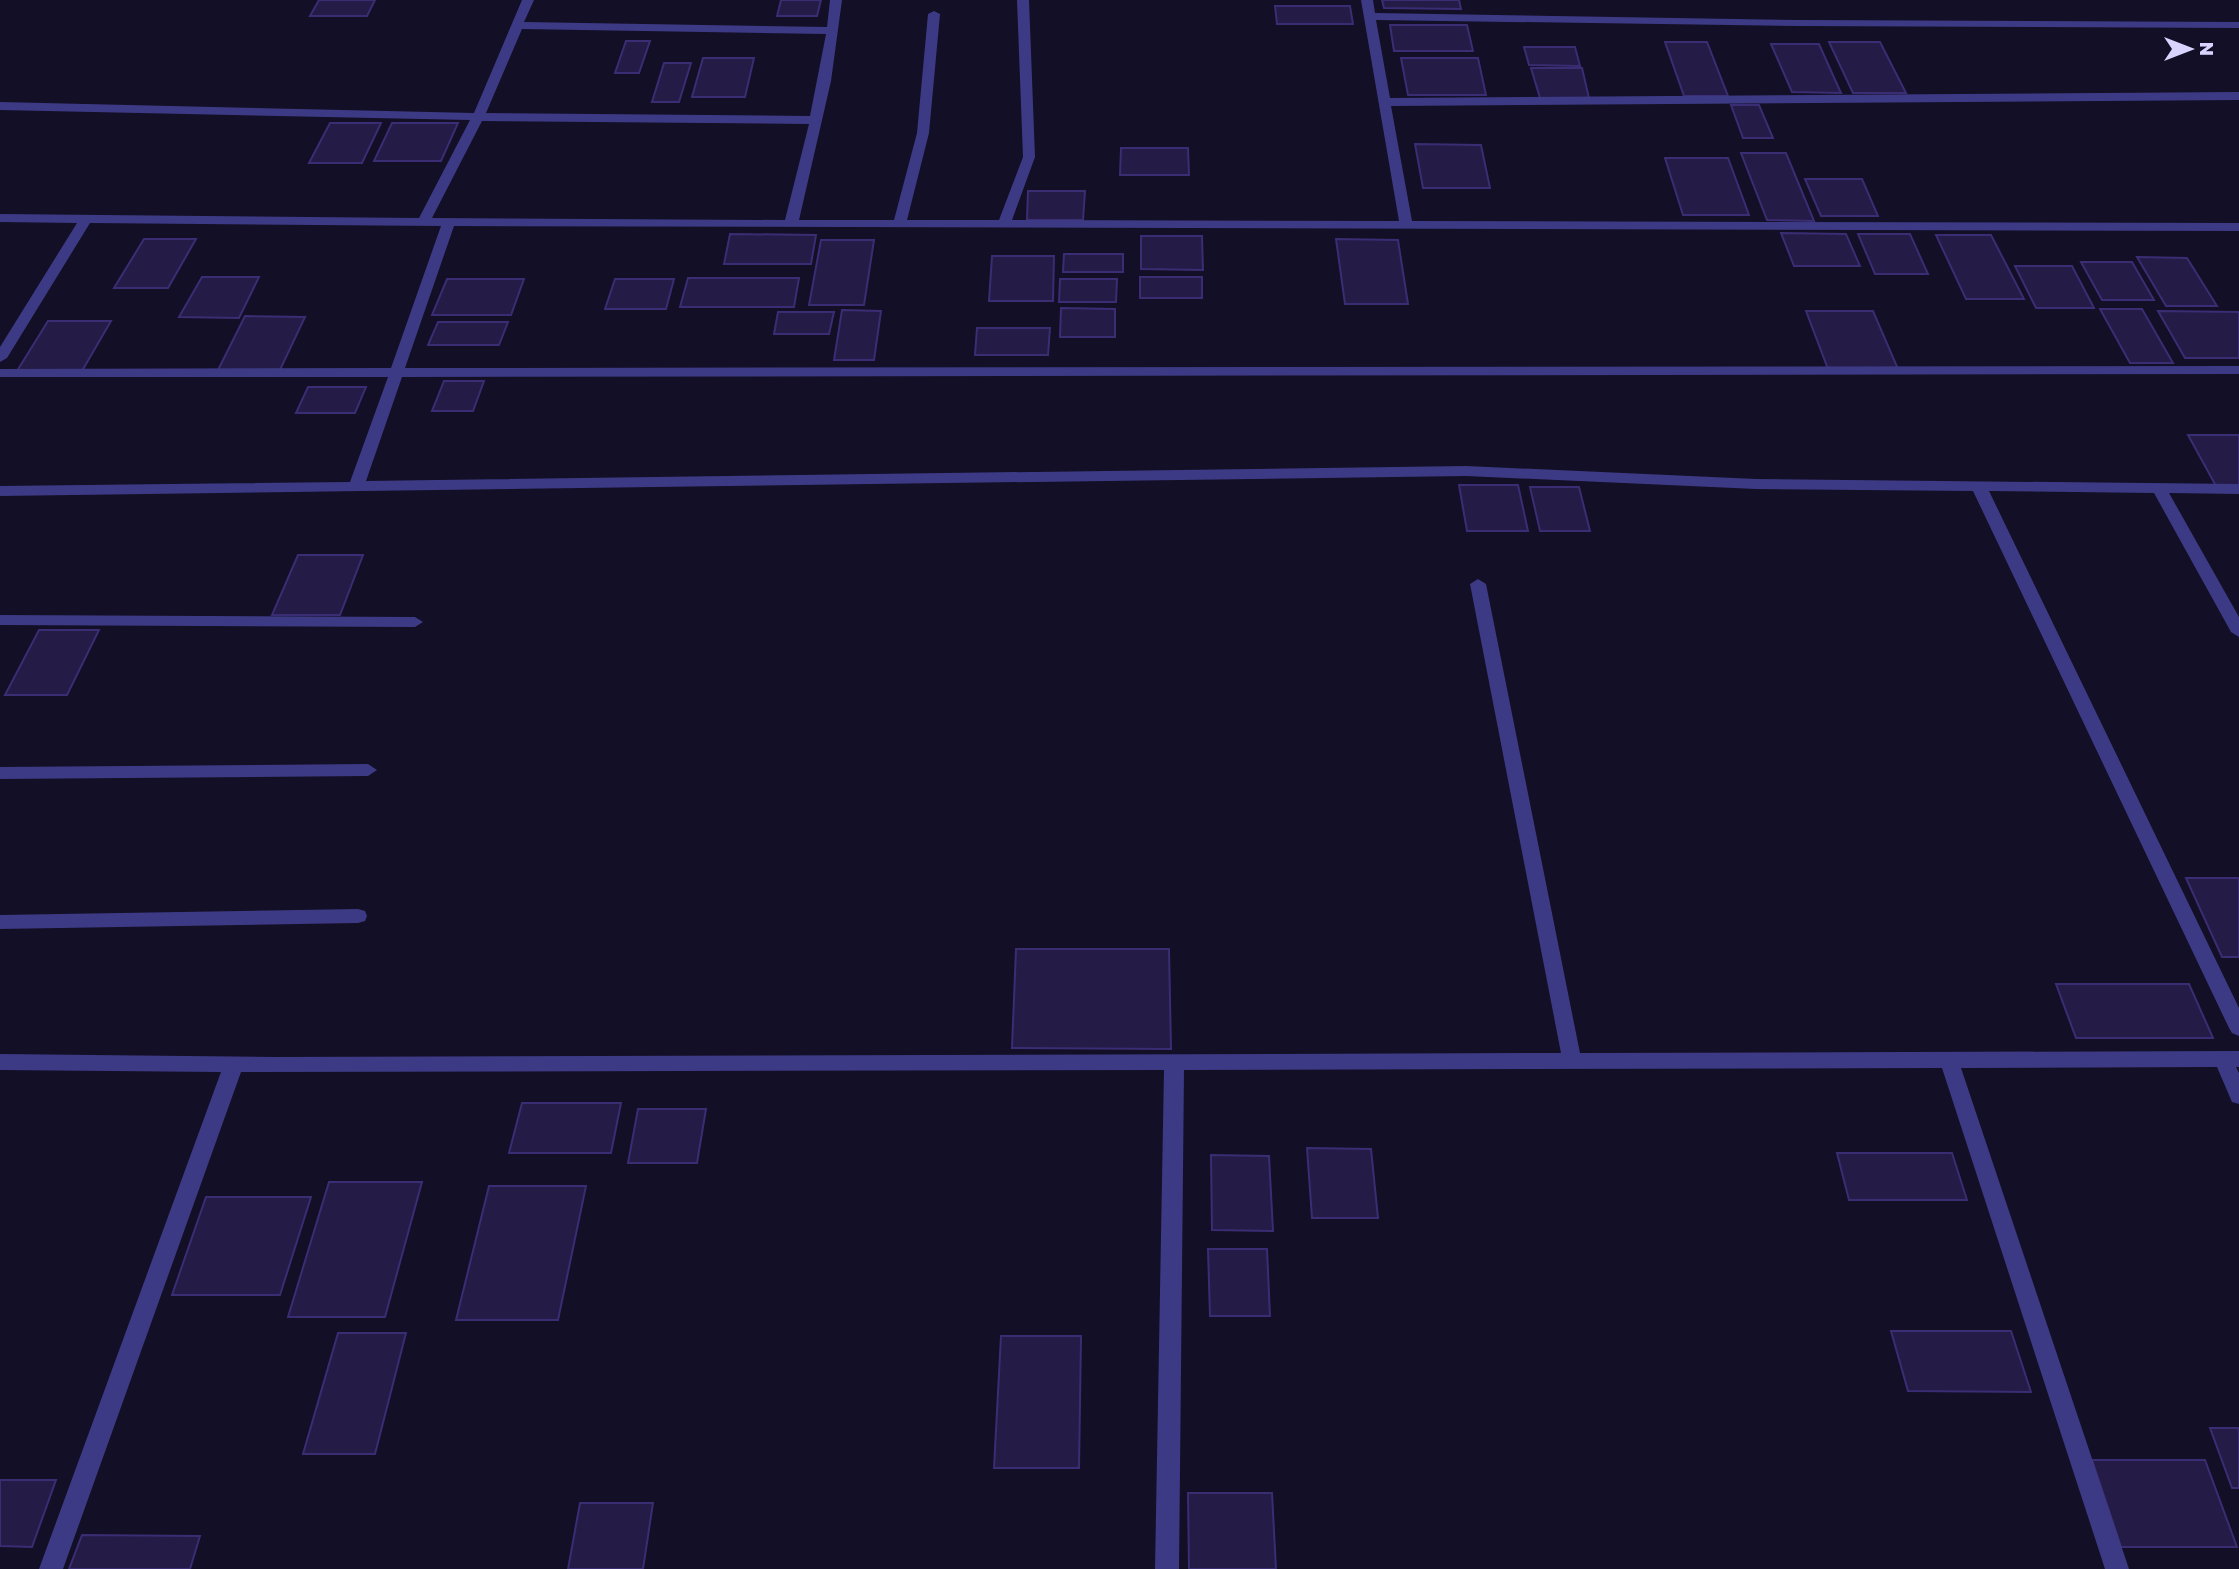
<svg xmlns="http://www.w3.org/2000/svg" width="2239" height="1569" viewBox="0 0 2239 1569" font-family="'Golos Text',sans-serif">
  <rect width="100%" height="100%" fill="#130f26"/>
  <!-- building -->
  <path fill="#241b47" stroke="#3b2d73" stroke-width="2" d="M319,0H375L367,16H310Z
    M781,0H821L817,16H777Z
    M1382,0H1459L1461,9L1384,8Z
    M1275,6H1350L1353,24H1277Z
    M1390,25H1467L1473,51H1394Z
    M626,41H650L639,73H615Z
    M1665,42H1707L1728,96H1684Z
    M1829,42H1880L1906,93H1853Z
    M1771,44H1819L1841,93L1792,92Z
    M1524,47H1575L1580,66L1529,65Z
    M703,58H754L745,97H692Z
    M1401,58H1478L1486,95H1408Z
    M664,63H691L679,102H652Z
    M1531,68H1582L1589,98H1540Z
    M1731,105H1759L1773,138H1743Z
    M330,123H381L362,163H309Z
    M392,123H458L441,161H374Z
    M1415,144L1481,145L1490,188H1423Z
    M1121,148H1188L1189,175H1120Z
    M1741,153H1786L1814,221L1767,220Z
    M1665,158H1728L1749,215H1683Z
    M1805,179H1862L1878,216H1821Z
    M1028,191H1085L1083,220H1027Z
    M1781,233L1846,234L1860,266H1794Z
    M730,234L816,235L811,264H724Z
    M1858,234H1910L1928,274H1875Z
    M1936,235H1991L2024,299H1966Z
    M1141,236H1202L1203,270L1141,269Z
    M144,239H196L168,288H114Z
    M1336,239L1398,240L1408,304H1345Z
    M821,240H874L864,305H809Z
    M1064,254H1123V272H1063Z
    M992,256H1054L1053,301H989Z
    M2137,257L2187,258L2217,306H2166Z
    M2081,262H2132L2154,300H2102Z
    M2015,266H2072L2094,308H2036Z
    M202,277H259L239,318L179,317Z
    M1140,277H1202V298H1140Z
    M688,278H799L794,307H680Z
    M447,279H524L511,315H432Z
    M615,279H674L666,309H605Z
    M1060,279H1117L1116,302H1059Z
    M1061,308L1115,309V337H1060Z
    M2100,309H2142L2173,363H2130Z
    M842,310L881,311L874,360H834Z
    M1806,311H1873L1898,369H1828Z
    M2158,311L2239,312V358H2185Z
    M778,312H834L829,334H774Z
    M245,316L305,317L279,372H217Z
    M48,321H111L82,371H17Z
    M438,322H508L499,345H428Z
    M977,328H1050L1048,355H975Z
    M444,381H484L473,411H432Z
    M308,387H366L355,413H296Z
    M2188,435H2239V486H2216Z
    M1459,485H1518L1528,531H1467Z
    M1530,487H1579L1590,531H1540Z
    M298,555H363L340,615H272Z
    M39,630H99L67,695H5Z
    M2186,878H2239V957H2222Z
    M1016,949H1169L1171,1049L1012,1048Z
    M2056,984H2189L2213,1038H2076Z
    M522,1103H621L611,1153H509Z
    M638,1109H706L697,1163H628Z
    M1307,1148L1371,1149L1378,1218H1312Z
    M1837,1153H1952L1967,1200H1849Z
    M1211,1155L1269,1156L1273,1231L1212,1230Z
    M329,1182H422L385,1317H288Z
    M489,1186H586L558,1320H456Z
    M206,1197H311L280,1295H172Z
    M1208,1249H1267L1270,1316H1210Z
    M1891,1331H2011L2031,1392L1908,1391Z
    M338,1333H406L375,1454H303Z
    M1001,1336H1081L1079,1468H994Z
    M2210,1428H2239V1488H2232Z
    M2092,1460H2205L2237,1547H2121Z
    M0,1480H56L32,1547L0,1546Z
    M1188,1493H1272L1276,1569H1189Z
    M580,1503H653L643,1569H568Z
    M82,1535L200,1536L190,1569H69Z"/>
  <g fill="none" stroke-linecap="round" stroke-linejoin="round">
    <!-- minor -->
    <path fill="#3d3a85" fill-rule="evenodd" d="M522,0H534L524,22L827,27L830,0H842L831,81L799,220H894L917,133L928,14L934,11L940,14L929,133L907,220H999L1023,157L1017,0H1029L1035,157L1012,220L1399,221L1361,0H1373L1375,13L1799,20L2239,22V28L1799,26L1376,20L1390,98L2239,92V100L1391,106L1412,221L2239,223V231L454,226L405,368L2239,366V374L402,377L366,481L1466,466L1756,479L2239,484V494L2169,493L2239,617V637L2231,632L2154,493L1989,491L2239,1008V1036L2232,1033L2229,1028L1973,491L1756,489L1466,476L0,496V486L350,482L388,377H0V369L391,368L441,226L90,223L7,358L0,362V347L77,223L0,222V214L419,218L470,120L0,110V102L474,113ZM522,29L826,34L810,116L486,113ZM482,121L809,124L785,220L432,218Z
      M1478,579L1486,584L1580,1053L2239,1051V1067H2236L2239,1073V1104L2232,1102L2217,1067L1961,1068L2129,1569H2105L1942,1068L1184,1070L1179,1569H1155L1164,1070L241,1072L63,1569H39L221,1072L0,1070V1054L274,1057L1561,1053L1470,584Z
      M0,615L415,617L423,622L415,627L0,625Z
      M368,764L377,770L368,776L0,779V767Z
      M358,909L365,911L367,916L365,921L358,923L0,929V915Z"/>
  </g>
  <!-- north arrow -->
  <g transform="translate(2190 49) rotate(90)" stroke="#130f26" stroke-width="5" paint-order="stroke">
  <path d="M0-5L12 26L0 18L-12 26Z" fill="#d9d4ff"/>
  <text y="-10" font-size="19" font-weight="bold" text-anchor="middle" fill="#d9d4ff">N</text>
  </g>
</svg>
